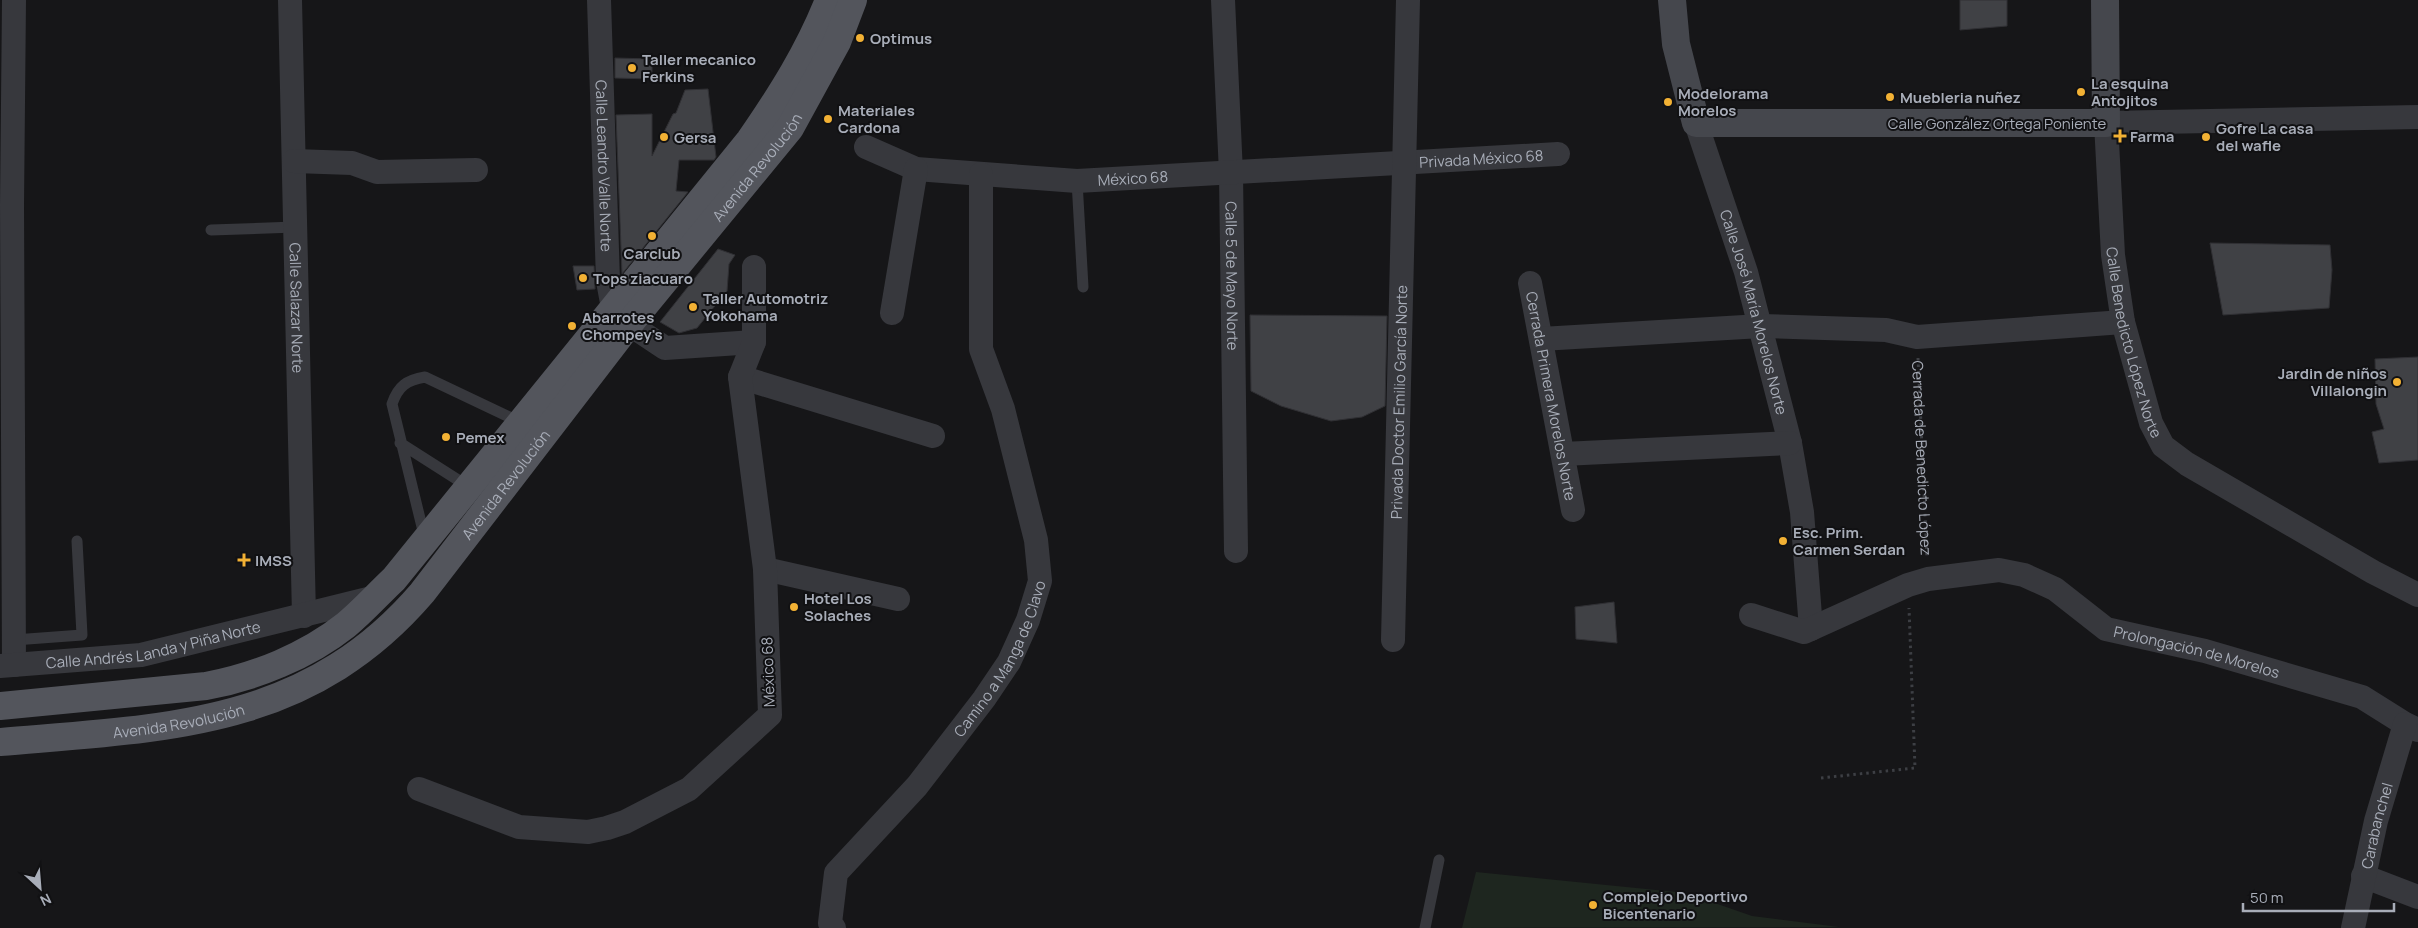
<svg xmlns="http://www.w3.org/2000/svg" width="2418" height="928" viewBox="0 0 2418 928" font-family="Manrope,sans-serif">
  <rect width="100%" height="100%" fill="#161618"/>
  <!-- pitch -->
  <path fill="#1e261f" d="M1476,872L1686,893L1752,916L1839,927L1462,928Z"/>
  <!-- building -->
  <path fill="#404145" stroke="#303034" d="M1960,0H2007V26L1960,30Z
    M615,58L652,59V79L615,78Z
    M708,89L716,157L714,160H679L676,191L688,192L622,274L616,115L652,114V156L673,114L676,113L685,90Z
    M2210,243L2330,245L2332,270L2329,308L2223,315Z
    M718,249L735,255L729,264L727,291L697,328L679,333L660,322Z
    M573,266H594L595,289L577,290Z
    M1250,315L1387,316L1385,406L1362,417L1331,421L1281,406L1251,391Z
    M2418,357V460L2379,463L2372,432L2384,429L2376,404L2375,359Z
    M1614,602L1617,643L1576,639L1575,607Z"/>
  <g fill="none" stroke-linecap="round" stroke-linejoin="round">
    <!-- path -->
    <g stroke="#3d3f44" stroke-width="3" stroke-dasharray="2.5 4" stroke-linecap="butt">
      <path id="s1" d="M1918,358L1927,559"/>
      <path d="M1821,778L1915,768L1909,608"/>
    </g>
    <!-- lane -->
    <path stroke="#37383d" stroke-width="11" d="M1077,181L1083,287
      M211,230L295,227
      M400,443L469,487
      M425,539L392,404C398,386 407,380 425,377L522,423
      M14,640L82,635L77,541
      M1425,928L1439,860"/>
    <!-- street -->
    <g stroke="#37383d" stroke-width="24">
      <path id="s2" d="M290,0L304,616"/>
      <path id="s3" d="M599,0L608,281L613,308L629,324L665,348L754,342"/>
      <path id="s4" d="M1223,0L1231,173L1236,551"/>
      <path id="s5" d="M2418,117L2106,123L2113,255L2123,322L2151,423L2163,446L2187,464L2373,572L2418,595"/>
      <path id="s6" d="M1696,123L1746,272L1790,443L1802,512L1811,629"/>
      <path id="s7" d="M866,147L916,169L1077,181L1558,154"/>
      <path d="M294,161L352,163L377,172L476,170"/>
      <path id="s8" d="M1530,283L1573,510"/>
      <path d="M892,313L916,169"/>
      <path d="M1541,339L1761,326L1886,330L1917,337L2123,322"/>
      <path d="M740,377L933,436"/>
      <path d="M1563,454L1790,443"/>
      <path d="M765,569L898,599"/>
      <path id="s9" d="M1751,615L1804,632L1908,585L1928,579L1999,570L2024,575L2055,589L2106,629L2205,651L2362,697L2405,724L2418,730"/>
      <path id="s10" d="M1393,640L1408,0"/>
      <path d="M14,665L12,205L14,0"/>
      <path id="s11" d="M0,666L141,655L376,597"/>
      <path d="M419,789L519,827L588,832L607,828L625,822L689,789L770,715L765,569L740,377L754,342V267"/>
      <path d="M2363,876L2418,897"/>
      <path id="s12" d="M834,928L830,923L836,873L917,786L984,699L1009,662L1028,620L1040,581L1036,540L1003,409L981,349V174"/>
      <path id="s13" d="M2353,928L2376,821L2405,724"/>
    </g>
    <!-- secondary -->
    <path stroke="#45474d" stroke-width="28" d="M1672,0L1676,44L1696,123H2106L2105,0"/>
    <!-- primary -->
    <g stroke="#53555c" stroke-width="28">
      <path d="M0,706L206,686C255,677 307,656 346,625C363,611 378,594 394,579L750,140C781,95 809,51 829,0"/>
      <path id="s14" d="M0,742C163,728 306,728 422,593L629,324L790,128L837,42L853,0"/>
    </g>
  </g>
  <!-- markers -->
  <g fill="#f2b134" stroke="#111113" stroke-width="2">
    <circle cx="860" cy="38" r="5"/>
    <circle cx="632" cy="68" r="5"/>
    <circle cx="2081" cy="92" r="5"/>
    <circle cx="1890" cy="97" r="5"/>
    <circle cx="1668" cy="102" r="5"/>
    <circle cx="828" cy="119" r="5"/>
    <path d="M2117.5 128.5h5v5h5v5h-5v5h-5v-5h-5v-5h5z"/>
    <circle cx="664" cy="137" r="5"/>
    <circle cx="2206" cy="137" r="5"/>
    <circle cx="652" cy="236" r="5"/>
    <circle cx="583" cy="278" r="5"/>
    <circle cx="693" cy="307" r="5"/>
    <circle cx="572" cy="326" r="5"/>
    <circle cx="2397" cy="382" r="5"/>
    <circle cx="446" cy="437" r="5"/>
    <circle cx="1783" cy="541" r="5"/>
    <path d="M241.5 552.5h5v5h5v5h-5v5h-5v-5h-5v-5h5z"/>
    <circle cx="794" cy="607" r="5"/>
    <circle cx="1593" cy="905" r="5"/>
  </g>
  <g text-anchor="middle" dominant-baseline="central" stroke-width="4" stroke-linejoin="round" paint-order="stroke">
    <!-- poi labels -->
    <g font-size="15" font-weight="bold" fill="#a8adb8" stroke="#111113" text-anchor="start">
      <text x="870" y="38">Optimus</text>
      <text x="642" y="59">Taller mecanico<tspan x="642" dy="17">Ferkins</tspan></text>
      <text x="2091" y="83">La esquina<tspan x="2091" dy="17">Antojitos</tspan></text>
      <text x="1678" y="93">Modelorama<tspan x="1678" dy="17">Morelos</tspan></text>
      <text x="1900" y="97">Muebleria nuñez</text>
      <text x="838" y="110">Materiales<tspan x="838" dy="17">Cardona</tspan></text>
      <text x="2216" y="128">Gofre La casa<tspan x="2216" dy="17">del wafle</tspan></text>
      <text x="2130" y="136">Farma</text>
      <text x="674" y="137">Gersa</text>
      <text x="652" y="253" text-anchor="middle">Carclub</text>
      <text x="593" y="278">Tops ziacuaro</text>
      <text x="703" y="298">Taller Automotriz<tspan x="703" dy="17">Yokohama</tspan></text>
      <text x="582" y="317">Abarrotes<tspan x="582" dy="17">Chompey's</tspan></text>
      <text x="2387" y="373" text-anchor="end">Jardin de niños<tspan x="2387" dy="17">Villalongin</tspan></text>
      <text x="456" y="437">Pemex</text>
      <text x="1793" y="532">Esc. Prim.<tspan x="1793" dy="17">Carmen Serdan</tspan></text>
      <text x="255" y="560">IMSS</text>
      <text x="804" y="598">Hotel Los<tspan x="804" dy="17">Solaches</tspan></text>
      <text x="1603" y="896">Complejo Deportivo<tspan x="1603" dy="17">Bicentenario</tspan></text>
    </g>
    <!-- street labels -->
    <g font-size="15" fill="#a8adb8" stroke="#111113">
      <text x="1997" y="123">Calle González Ortega Poniente</text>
      <text stroke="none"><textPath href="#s7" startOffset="621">Privada México 68</textPath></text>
      <text stroke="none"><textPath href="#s3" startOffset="166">Calle Leandro Valle Norte</textPath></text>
      <text stroke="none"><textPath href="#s14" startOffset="1004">Avenida Revolución</textPath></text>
      <text stroke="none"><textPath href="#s7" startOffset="272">México 68</textPath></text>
      <text stroke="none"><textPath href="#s4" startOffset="276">Calle 5 de Mayo Norte</textPath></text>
      <text stroke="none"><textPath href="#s2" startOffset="308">Calle Salazar Norte</textPath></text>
      <text stroke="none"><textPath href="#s6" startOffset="198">Calle José María Morelos Norte</textPath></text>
      <text stroke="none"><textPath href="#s5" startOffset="534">Calle Benedicto López Norte</textPath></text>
      <text stroke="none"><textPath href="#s8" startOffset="115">Cerrada Primera Morelos Norte</textPath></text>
      <text stroke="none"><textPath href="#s10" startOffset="238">Privada Doctor Emilio García Norte</textPath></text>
      <text stroke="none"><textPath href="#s1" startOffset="100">Cerrada de Benedicto López</textPath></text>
      <text stroke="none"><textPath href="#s14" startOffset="599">Avenida Revolución</textPath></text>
      <text stroke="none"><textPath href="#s11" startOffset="155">Calle Andrés Landa y Piña Norte</textPath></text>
      <text stroke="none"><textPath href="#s9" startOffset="480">Prolongación de Morelos</textPath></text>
      <text stroke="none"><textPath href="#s12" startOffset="329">Camino a Manga de Clavo</textPath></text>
      <text transform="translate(768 672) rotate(-92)">México 68</text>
      <text stroke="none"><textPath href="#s14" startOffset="180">Avenida Revolución</textPath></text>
      <text stroke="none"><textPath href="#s13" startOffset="105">Carabanchel</textPath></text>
    </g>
  </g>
  <!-- north arrow -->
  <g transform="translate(40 888) rotate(154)" stroke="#111113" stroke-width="4" paint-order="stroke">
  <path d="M0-4L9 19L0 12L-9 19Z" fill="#a8adb8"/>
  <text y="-8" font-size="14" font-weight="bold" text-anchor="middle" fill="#a8adb8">N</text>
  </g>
  <!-- scale -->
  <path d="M2243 903v8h151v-8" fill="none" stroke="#a8adb8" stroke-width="2.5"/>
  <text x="2250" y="903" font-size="15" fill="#a8adb8" stroke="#111113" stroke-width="4" paint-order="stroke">50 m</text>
</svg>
